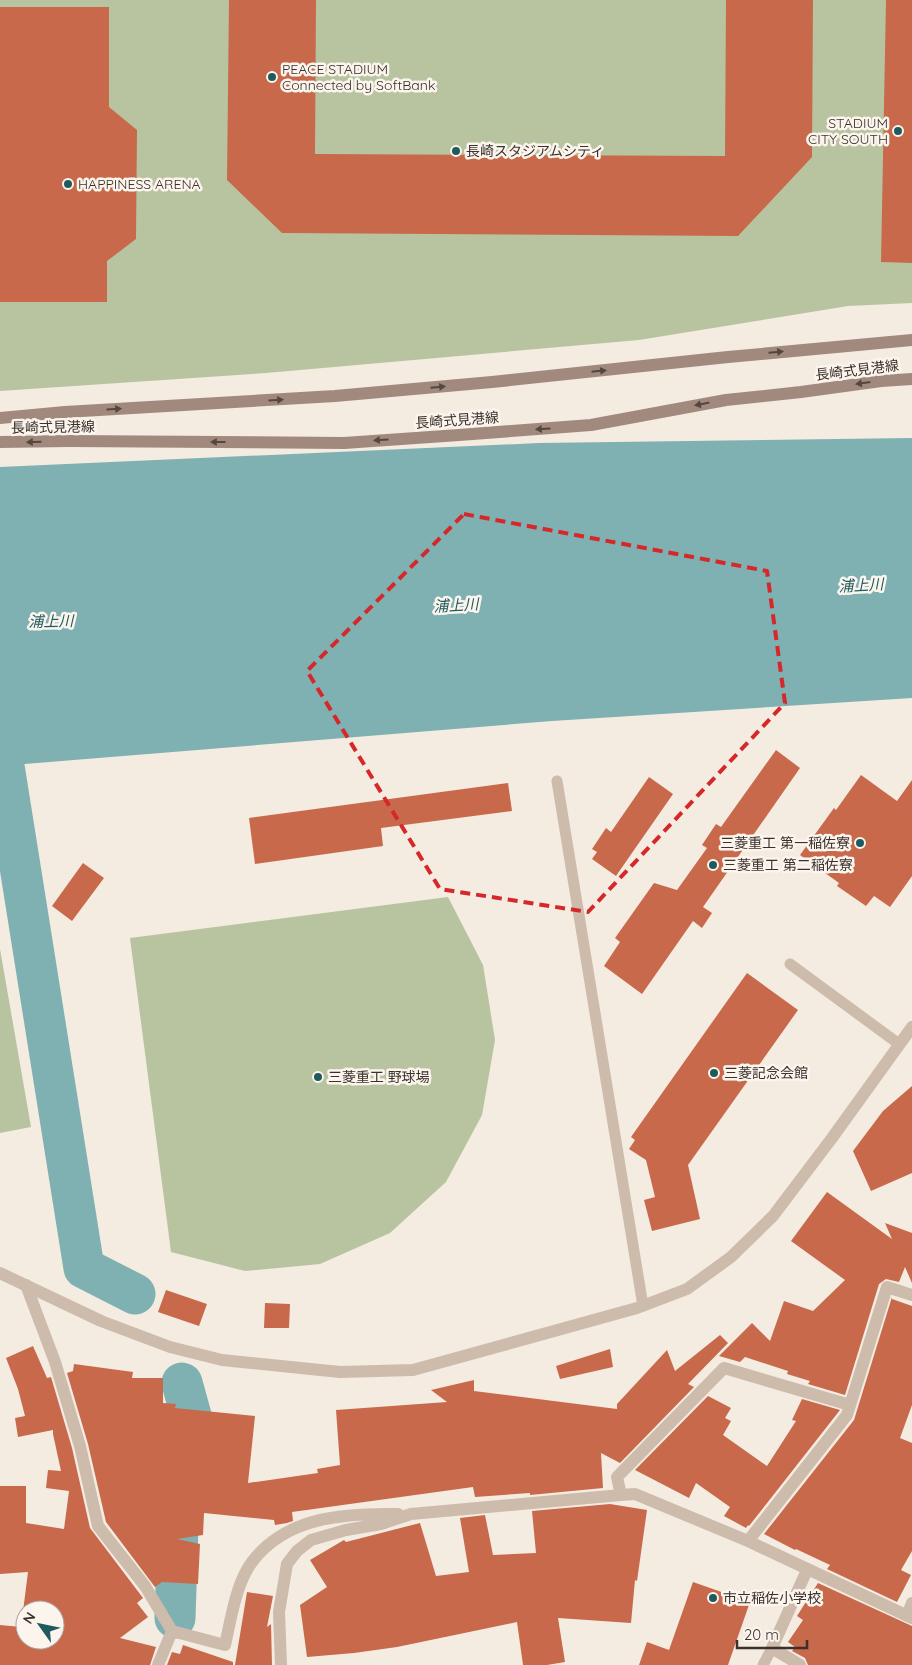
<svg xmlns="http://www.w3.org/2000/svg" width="912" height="1665" viewBox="0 0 912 1665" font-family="Quicksand,'Noto Sans JP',sans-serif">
  <rect width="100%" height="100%" fill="#f4ebe1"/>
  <!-- green -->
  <path fill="#b8c4a0" d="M0,0H912V303L848,306L639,340L266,373L0,391Z
    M448,897L483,965L495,1040L482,1115L446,1182L390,1233L320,1264L245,1271L171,1252L130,938Z
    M0,949L31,1127L0,1133Z"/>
  <!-- water -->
  <path fill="#7fb0b2" d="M912,438V698L552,721L0,766V467L539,443Z"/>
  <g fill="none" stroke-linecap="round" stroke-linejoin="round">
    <!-- river -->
    <path stroke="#7fb0b2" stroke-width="41" d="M4,766L84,1268L135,1294
      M182,1383L193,1423L185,1464
      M175,1618L178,1525"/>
  </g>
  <!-- building -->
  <path fill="#c8694b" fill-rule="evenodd" d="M229,0H316L315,154L725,156L726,0H813L812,157L738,236L282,233L227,180Z
    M886,0H912V263L881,262Z
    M0,7H109V107L137,130L136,239L107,261V302H0Z
    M776,750L800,768L703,907L712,913L702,928L693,921L642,994L604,966L620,942L615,938L654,883L677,890L707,848L702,845L716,824L721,827Z
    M861,775L897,801L912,780V876L890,907L874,896L866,906L837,886L839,883L800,855L834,808L836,810Z
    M649,777L673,794L616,876L592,859L597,852L592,849L606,828L611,832Z
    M508,783L512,811L381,828L383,846L255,864L249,818Z
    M83,863L104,878L72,921L52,906Z
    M747,973L798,1010L688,1165L700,1219L652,1231L644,1200L655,1197L646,1160L629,1149L635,1140L631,1137Z
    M912,1086V1173L871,1191L853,1151L883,1111Z
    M827,1192L892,1239L885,1223L912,1233V1283L905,1267L899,1282L886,1279L879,1284L845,1395L808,1384L810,1381L787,1374L788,1371L745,1357L740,1362L719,1356L752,1323L770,1341L784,1301L813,1311L845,1280L791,1241Z
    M166,1290L207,1304L199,1326L158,1312Z
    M892,1297V1299L912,1306V1405L900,1438L912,1443V1551L901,1570L911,1575L897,1602L827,1569L830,1565L796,1549L795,1550L764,1534L854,1420Z
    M265,1303L290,1304L289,1328H264Z
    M720,1335L728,1343L688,1384L694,1387L620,1463L601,1453L603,1488L530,1495V1493L475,1497L473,1487L292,1512L293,1521L287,1523L275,1525L274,1520L204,1513L203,1535L177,1539L200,1544L198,1584L162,1582L155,1587L106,1522L88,1444L67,1373L73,1371L74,1364L133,1372L132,1378H163V1403L176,1404L175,1408L255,1416L248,1483L318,1473L317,1469L340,1465L336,1410L447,1402L431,1390L474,1380V1391L617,1409V1404L667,1350L675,1371Z
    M33,1346L47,1378L51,1377L72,1448L90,1528L143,1598L137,1603L148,1617L120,1638L156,1647L150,1665H0V1625L21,1627L28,1572L0,1574V1486H26V1523L64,1529L69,1491L46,1488L48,1470L61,1471L53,1434V1430L18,1437L15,1418L25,1416L18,1389L6,1358ZM25,1610H55V1640H25Z
    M610,1349L613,1367L560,1379L556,1366Z
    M708,1396L731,1408L725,1418L731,1421L723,1435L767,1466L796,1421L792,1420L802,1399L840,1410L749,1526L748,1525L746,1528L724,1516L730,1507L696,1483L689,1498L635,1470Z
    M610,1504L647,1510L637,1581L635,1580L631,1623L558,1618L565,1662L547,1665H523L517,1622L397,1647L354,1653L307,1657L300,1605L327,1587L310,1560L344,1540L346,1542L420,1523L436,1576L469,1572L460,1518L485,1515L493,1555L536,1553L532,1511Z
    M693,1582L750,1602L728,1665H639L647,1642L669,1650Z
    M818,1583L912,1626V1665H808L805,1658L792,1651L795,1647L788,1642L803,1620L797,1616Z
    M247,1592L273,1596L267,1627L271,1624L272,1665H235Z
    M183,1645L233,1662V1665H167L172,1652L180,1654Z"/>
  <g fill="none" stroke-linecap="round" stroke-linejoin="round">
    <!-- service -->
    <path stroke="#cdbbac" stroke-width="11" d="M557,781L643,1306
      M790,964L899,1044
      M763,1665L772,1648"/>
    <!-- minor -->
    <path stroke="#cdbbac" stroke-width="12" d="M26,1285L55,1362L80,1446L98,1526L145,1586L172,1631L158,1665
      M621,1495L617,1477L724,1368L850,1405
      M748,1541L847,1415L887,1287L912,1295
      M907,1616L912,1603
      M172,1631L225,1645C231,1619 236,1583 252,1562C286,1516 347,1513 398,1514
      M281,1665L279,1612L287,1564L297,1551L311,1540L346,1530L381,1524L411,1514L621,1495L635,1494L748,1541L912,1618
      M800,1665L772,1648L807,1570"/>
    <!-- tertiary -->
    <path stroke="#cdbbac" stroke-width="12" d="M0,1273L101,1321L170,1347L222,1360L340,1372L413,1370L637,1308L687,1289L731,1257L773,1216L832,1138L912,1027"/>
    <!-- secondary -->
    <path stroke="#a18a7d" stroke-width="12" d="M0,418L65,412L335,396L492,382L728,357L912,340
      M0,442L69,441L344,443L459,435L591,425L726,400L801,392L881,381L912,379"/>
  </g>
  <!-- one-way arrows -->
  <defs><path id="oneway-solid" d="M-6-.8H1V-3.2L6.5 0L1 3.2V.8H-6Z" transform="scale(1.25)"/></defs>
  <g fill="#544640">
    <use href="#oneway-solid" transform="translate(776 352) rotate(-5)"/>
    <use href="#oneway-solid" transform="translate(599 371) rotate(-6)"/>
    <use href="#oneway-solid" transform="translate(863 383) rotate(172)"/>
    <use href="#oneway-solid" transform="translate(438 387) rotate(-5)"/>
    <use href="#oneway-solid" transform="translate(276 400) rotate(-4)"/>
    <use href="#oneway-solid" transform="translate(702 404) rotate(169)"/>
    <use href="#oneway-solid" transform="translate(114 409) rotate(-3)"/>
    <use href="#oneway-solid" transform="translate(543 429) rotate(176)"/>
    <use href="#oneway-solid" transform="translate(381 440) rotate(176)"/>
    <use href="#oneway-solid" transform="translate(34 442) rotate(178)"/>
    <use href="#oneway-solid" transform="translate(218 442) rotate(-180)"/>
  </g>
  <!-- marked area -->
  <path fill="none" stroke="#d62828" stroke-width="4" stroke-dasharray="10 6" stroke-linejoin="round" d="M464,514L767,571L785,703L588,912L440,889L307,671Z"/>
  <!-- markers -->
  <g fill="#1f5a5e" stroke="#fbf5ee" stroke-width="2">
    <circle cx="272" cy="77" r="5"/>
    <circle cx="898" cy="131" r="5"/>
    <circle cx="456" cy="151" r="5"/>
    <circle cx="68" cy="184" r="5"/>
    <circle cx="860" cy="843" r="5"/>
    <circle cx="713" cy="865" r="5"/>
    <circle cx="714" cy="1073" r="5"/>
    <circle cx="318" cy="1077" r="5"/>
    <circle cx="713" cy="1598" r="5"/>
  </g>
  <g text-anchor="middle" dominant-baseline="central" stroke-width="5" stroke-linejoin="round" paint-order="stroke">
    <!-- poi labels -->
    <g font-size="14" fill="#3b302b" stroke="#fbf5ee" text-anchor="start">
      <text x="282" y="69">PEACE STADIUM<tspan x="282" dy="16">Connected by SoftBank</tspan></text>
      <text x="888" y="123" text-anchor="end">STADIUM<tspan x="888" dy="16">CITY SOUTH</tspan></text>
      <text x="466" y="151">長崎スタジアムシティ</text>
      <text x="78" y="184">HAPPINESS ARENA</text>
      <text x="850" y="843" text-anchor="end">三菱重工 第一稲佐寮</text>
      <text x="723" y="865">三菱重工 第二稲佐寮</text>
      <text x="724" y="1073">三菱記念会館</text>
      <text x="328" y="1077">三菱重工 野球場</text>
      <text x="723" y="1598">市立稲佐小学校</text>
    </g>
    <!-- street labels -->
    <g font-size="14" fill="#3b302b" stroke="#fbf5ee">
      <text transform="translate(857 370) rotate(-7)">長崎式見港線</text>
      <text transform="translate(457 420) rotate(-4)">長崎式見港線</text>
      <text transform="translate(53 427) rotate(-1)">長崎式見港線</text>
    </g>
    <!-- water labels -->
    <g font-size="15" font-style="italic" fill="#1f5a5e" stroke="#fbf5ee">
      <text transform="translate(861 585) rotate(-3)">浦上川</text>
      <text transform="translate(456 605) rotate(-3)">浦上川</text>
      <text transform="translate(51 621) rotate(-1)">浦上川</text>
    </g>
  </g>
  <!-- north arrow -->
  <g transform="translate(40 1625) rotate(303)"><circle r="24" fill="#fbf5ee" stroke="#aea6a0"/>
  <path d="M0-4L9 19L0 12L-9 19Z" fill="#1f5a5e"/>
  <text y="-8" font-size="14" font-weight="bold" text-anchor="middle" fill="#3b302b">N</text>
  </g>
  <!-- scale -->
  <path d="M737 1640v8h70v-8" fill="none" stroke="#3b302b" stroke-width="2.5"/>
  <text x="744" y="1640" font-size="15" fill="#3b302b" stroke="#fbf5ee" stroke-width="4" paint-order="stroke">20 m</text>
</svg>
